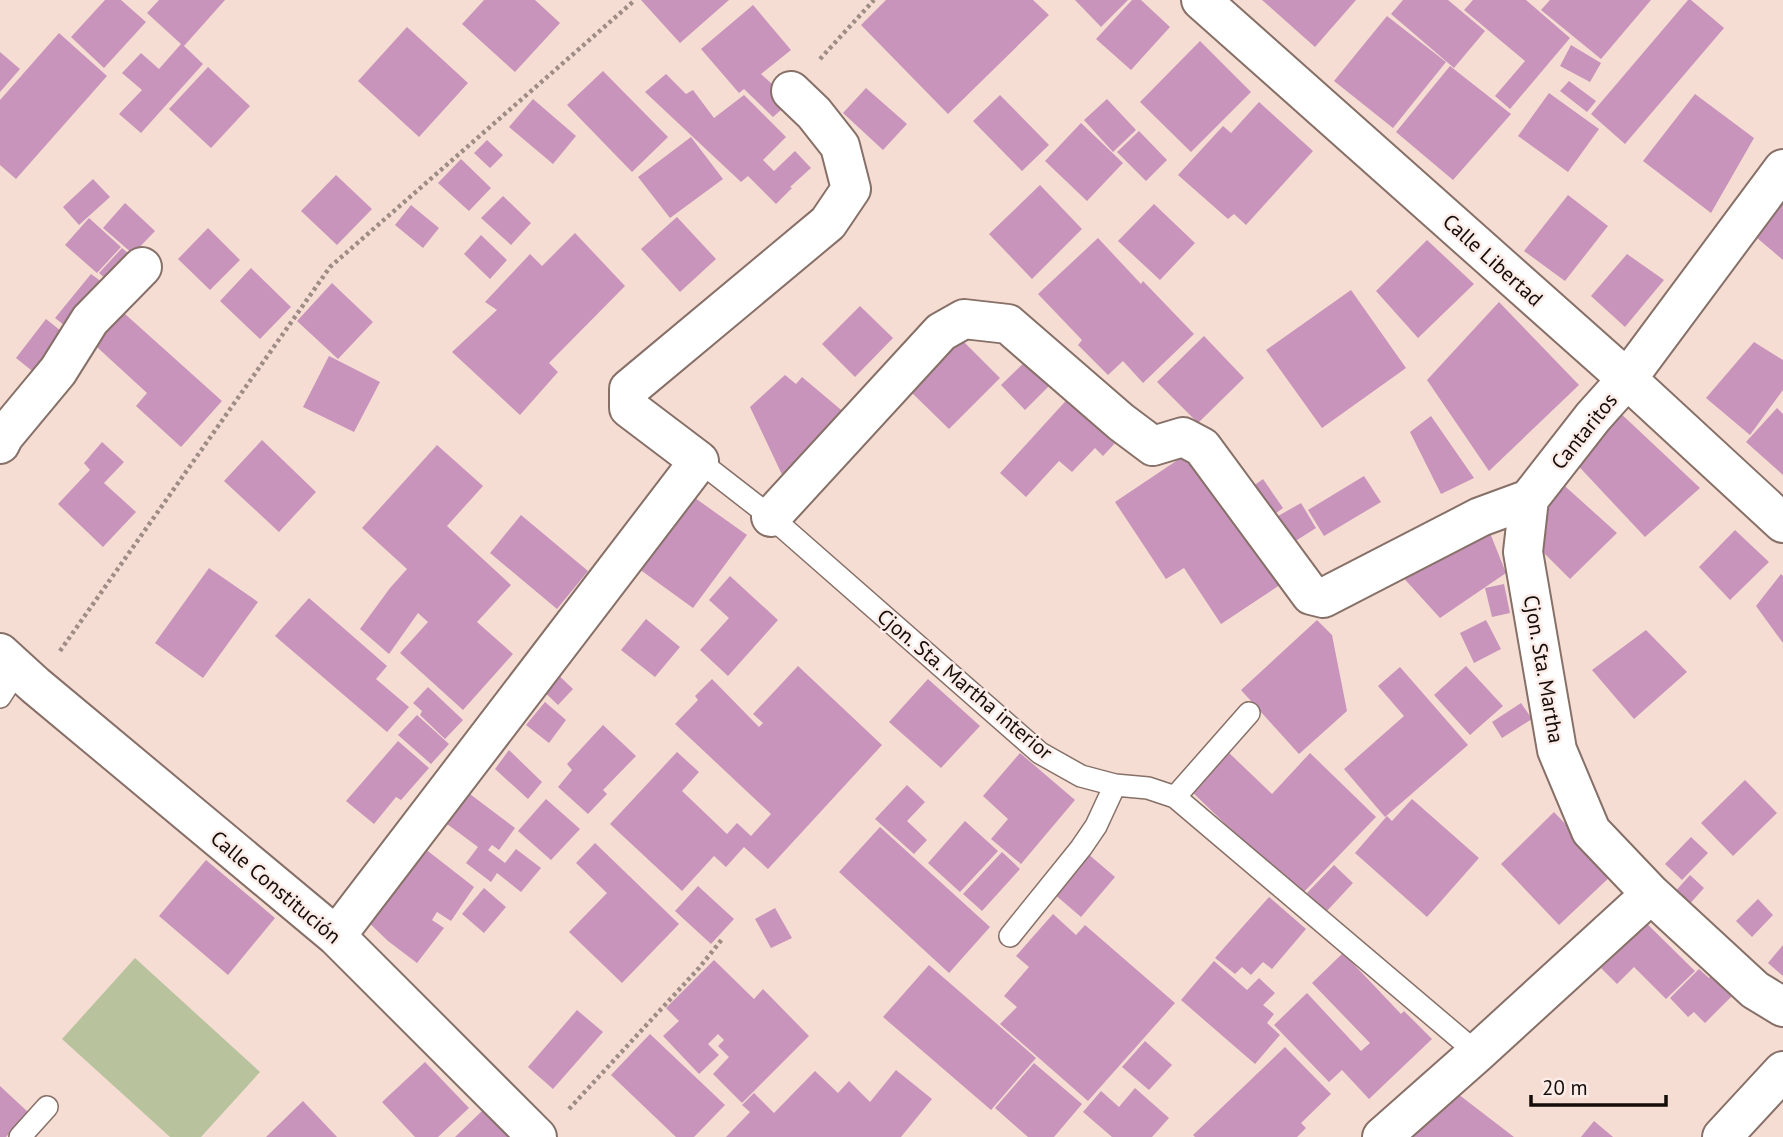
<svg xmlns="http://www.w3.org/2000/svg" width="1783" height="1137" viewBox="0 0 1783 1137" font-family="'PT Sans',sans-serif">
  <rect width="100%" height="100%" fill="#f6ddd3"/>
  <!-- green -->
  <path fill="#b8c39e" d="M135,958L260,1072L201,1137H170L62,1039Z"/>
  <!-- building -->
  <path fill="#c894bb" d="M105,0H121L146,22L104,68L71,37Z
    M159,0H225L184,46L203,64L141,133L119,114L142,90L122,73L141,53L159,69L181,44L147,13Z
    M484,0H535L560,23L515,72L462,24Z
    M641,0H729L680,43Z
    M886,0H1033L1049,15L948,114L861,25Z
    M1075,0H1128L1101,27Z
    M1132,0H1141L1170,27L1131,70L1096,39Z
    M1262,0H1356L1315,47Z
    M1403,0H1448L1485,31L1454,68L1391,14Z
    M1473,0H1526L1570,38L1510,109L1495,96L1525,61L1464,10Z
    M1550,0H1651L1601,59L1541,10Z
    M1688,0H1691L1724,28L1625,144L1591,114Z
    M753,5L791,50L761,74L791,101L773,117L744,89L739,93L701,49Z
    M1387,16L1446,62L1393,128L1334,81Z
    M407,27L468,83L419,137L358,81Z
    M59,33L107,76L16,179L0,165V100Z
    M1200,41L1251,92L1191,152L1140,102Z
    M1571,45L1601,63L1590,82L1560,66Z
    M0,52L20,69L0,92Z
    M1450,66L1511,114L1453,180L1396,132Z
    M208,67L250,106L211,148L169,109Z
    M603,71L668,137L632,172L567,105Z
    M666,74L686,94L693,90L714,118L744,95L786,137L763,160L774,171L795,151L811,168L790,187L792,188L776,204L748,176L741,182L645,92Z
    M1569,81L1596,101L1587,112L1560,91Z
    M866,88L907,124L883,150L843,113Z
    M1549,93L1599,129L1568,172L1518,136Z
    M1695,94L1754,138L1711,213L1643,161Z
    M1000,95L1049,145L1022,171L973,121Z
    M533,99L576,136L553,164L509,127Z
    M1107,99L1136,130L1113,152L1084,120Z
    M1259,102L1313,151L1246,225L1234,214L1228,219L1178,175L1223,126L1231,133Z
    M1081,123L1123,163L1087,201L1045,161Z
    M1139,131L1167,160L1146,181L1117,152Z
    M691,137L723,179L670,218L638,177Z
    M487,140L503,155L490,168L474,153Z
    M461,159L491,188L469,211L438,183Z
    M1783,172V260L1743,226Z
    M336,175L372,209L337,245L301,211Z
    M93,179L110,197L79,225L63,207Z
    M1040,185L1082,229L1032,279L989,234Z
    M1568,195L1608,226L1565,281L1524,251Z
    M503,196L531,223L511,245L481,218Z
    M125,203L155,231L133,254L103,228Z
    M1154,204L1195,243L1160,280L1118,241Z
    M411,205L439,228L423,248L395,225Z
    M677,217L716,259L680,292L641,249Z
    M89,218L121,247L97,273L65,245Z
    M208,228L240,260L210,290L178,259Z
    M575,233L625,286L549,363L558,372L520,415L452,352L497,310L485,302L530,254L542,266Z
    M481,235L507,260L490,279L464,254Z
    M1098,238L1141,284L1143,281L1194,334L1143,383L1123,361L1108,375L1078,345L1082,340L1038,294Z
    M1427,240L1474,284L1418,338L1376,291Z
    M122,248L138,262L115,287L99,273Z
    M1627,254L1664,280L1625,327L1591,296Z
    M251,268L291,307L260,339L220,301Z
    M91,274L110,288L74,333L55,318Z
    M332,283L373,322L338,359L297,321Z
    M1351,290L1406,368L1322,428L1266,350Z
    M1499,302L1579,385L1489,471L1427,380Z
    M115,305L222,401L181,447L136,406L147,393L86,337Z
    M860,306L893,338L855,377L822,344Z
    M46,319L71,339L41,378L16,358Z
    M1204,336L1244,378L1198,423L1157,382Z
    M959,337L1000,378L949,429L908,389Z
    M1754,342L1783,360V390L1750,435L1706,398Z
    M329,356L380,382L354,432L303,407Z
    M1031,356L1055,380L1025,410L1001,385Z
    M785,375L796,384L802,377L846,414L785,481L750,407Z
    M1072,394L1117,441L1103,456L1095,448L1072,472L1059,461L1026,497L1000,473Z
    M1777,408L1783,414V475L1746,442Z
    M1616,409L1700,488L1645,537L1569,456Z
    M1431,416L1474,478L1441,494L1410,432Z
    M262,440L316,492L279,532L224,481Z
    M102,442L124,462L104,483L136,512L103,547L58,504L90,470L84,463Z
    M437,445L483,486L447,526L511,585L477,622L513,654L463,710L400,653L428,622L418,613L389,654L360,629L390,588L407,569L362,528Z
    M1191,451L1280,585L1221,624L1184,568L1166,579L1115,502Z
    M1364,476L1381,502L1324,536L1308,510Z
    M1263,479L1283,508L1265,521L1245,492Z
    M1557,479L1617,533L1570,579L1537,546Z
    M688,493L747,535L693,608L635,566Z
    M1301,503L1316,528L1294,542L1278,516Z
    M521,515L588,571L557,609L490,553Z
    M1484,518L1506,573L1440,618L1399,573Z
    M1735,530L1769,562L1730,600L1699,567Z
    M209,568L258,602L203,678L155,643Z
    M1781,574L1783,576V643L1756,606Z
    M730,576L778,620L728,676L700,650L729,618L709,600Z
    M1504,584L1510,613L1492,617L1485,588Z
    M309,598L387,666L376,679L409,707L387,732L275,636Z
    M646,619L680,647L655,677L621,650Z
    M1317,620L1332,635L1347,711L1299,754L1241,690Z
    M1486,620L1501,649L1474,663L1460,633Z
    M1646,630L1687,672L1634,719L1592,670Z
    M798,666L882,745L768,869L744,847L726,867L714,856L682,891L610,824L677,752L699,772L682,791L727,834L737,823L751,836L771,814L675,724L698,700L695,696L712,679L759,727L763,723L753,714Z
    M1466,666L1503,706L1470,735L1434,695Z
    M550,667L573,689L558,705L535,683Z
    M1400,667L1468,745L1385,817L1344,769L1404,716L1378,686Z
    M928,679L980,726L941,768L889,722Z
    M428,687L463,720L445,739L420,715L422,711L413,703Z
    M545,702L566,720L549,743L526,725Z
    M1521,703L1532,719L1502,738L1492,722Z
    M417,715L449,744L431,764L398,735Z
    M603,725L636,756L603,790L607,794L588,814L558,787L572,770L567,764Z
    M398,741L429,768L401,800L396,797L374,824L346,801Z
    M1225,749L1272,794L1310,753L1376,817L1300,896L1187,787Z
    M509,750L542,782L528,799L495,769Z
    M1020,753L1075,800L1021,864L991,839L1008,819L983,796Z
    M1745,780L1777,813L1733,856L1701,823Z
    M458,785L515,828L499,850L492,845L488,850L505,863L516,849L541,868L521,892L497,873L491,882L466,863L478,847L435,815Z
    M907,785L925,802L907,821L927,840L914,854L875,819Z
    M546,799L580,829L551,860L518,831Z
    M1412,799L1479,858L1427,917L1355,853L1387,816L1392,821Z
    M1554,812L1613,874L1559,925L1501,864Z
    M965,821L998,851L960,892L928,863Z
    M880,827L990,927L949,973L839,872Z
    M1691,837L1708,853L1682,880L1665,864Z
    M415,841L474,887L451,921L437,912L432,920L444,928L417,963L388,941L363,917Z
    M595,843L679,924L622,983L569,932L607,893L576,863Z
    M1002,852L1020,869L982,911L963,894Z
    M1087,853L1115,877L1081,917L1053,893Z
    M206,860L275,918L228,975L159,916Z
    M1334,865L1353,883L1325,913L1305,895Z
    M1690,875L1704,888L1687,907L1673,894Z
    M698,886L734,919L711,944L675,911Z
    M484,888L506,907L484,933L462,914Z
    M1269,897L1306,929L1272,969L1263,962L1251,975L1242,967L1235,974L1215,958Z
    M1758,899L1773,915L1752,937L1736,921Z
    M775,908L792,938L771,948L755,919Z
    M1053,914L1076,935L1085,925L1175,1003L1088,1101L1000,1024L1017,1007L1004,996L1029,967L1016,956Z
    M1637,914L1695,971L1666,999L1634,967L1617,984L1601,968L1619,951L1609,942Z
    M1783,945V976L1768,963Z
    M1343,953L1401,1014L1404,1011L1432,1039L1369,1099L1342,1070L1329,1082L1274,1025L1307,993L1361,1051L1370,1043L1312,983Z
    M714,960L754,999L763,989L809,1036L742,1103L713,1074L729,1057L718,1046L724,1040L718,1034L708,1044L719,1055L699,1074L663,1036L679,1021L666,1008Z
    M1214,961L1247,990L1259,978L1275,993L1263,1005L1274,1014L1267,1023L1280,1035L1255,1064L1181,1000Z
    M929,965L1036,1058L991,1110L883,1017Z
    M1699,969L1709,978L1711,976L1732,996L1705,1023L1694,1012L1688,1017L1670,998Z
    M577,1010L603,1032L553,1089L528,1067Z
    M650,1034L725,1105L694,1137H676L611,1075Z
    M1145,1041L1172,1065L1149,1090L1122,1067Z
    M1285,1047L1331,1094L1301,1123L1306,1128L1297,1137H1195L1193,1135Z
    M425,1062L469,1108L438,1137H415L382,1102Z
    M1034,1063L1082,1104L1054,1137H1028L995,1108Z
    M896,1070L932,1099L901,1137H726L750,1112L742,1105L754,1093L774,1113L815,1071L838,1093L849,1081L870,1102Z
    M1445,1084L1514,1137H1404Z
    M0,1086L29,1113L6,1137H0Z
    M1135,1088L1169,1118L1152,1137H1112L1083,1112L1101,1091L1119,1107Z
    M303,1101L337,1137H266Z
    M482,1111L508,1137H455Z
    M1594,1121L1613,1137H1581Z"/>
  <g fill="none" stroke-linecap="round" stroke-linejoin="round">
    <!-- lane casing -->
    <g stroke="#867068" stroke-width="24">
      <path id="lane" d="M699,461L771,517L1040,753L1081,776L1115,785L1148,788L1175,797L1477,1053
        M0,697L18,669
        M1175,797L1249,713
        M1010,936L1081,848L1096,826L1115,785
        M20,1137L47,1107"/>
    </g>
    <!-- street casing -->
    <g stroke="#867068" stroke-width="42">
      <path id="street" d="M1201,0L1627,379L1783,523
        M0,444L4,436L58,371L90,320L142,267
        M1529,499L1523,552L1557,750L1591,831L1651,894L1755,990L1783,1007
        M771,517L941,332L964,319L1008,324L1121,422L1153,446L1183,437L1202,447L1311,595L1323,598L1480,517L1529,499L1593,417L1627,379L1783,169
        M0,653L35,685L336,936L537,1137
        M336,936L699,461L629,408V389L828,223L851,189L840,146L814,113L791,91
        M1382,1137L1477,1053L1651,894
        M1722,1137L1783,1071"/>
    </g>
    <!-- path -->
    <path stroke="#9e8c85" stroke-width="4.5" stroke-dasharray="3.5 3.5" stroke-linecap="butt" d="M820,59L874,0
      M60,651L330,267L635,0
      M569,1109L699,968L723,938"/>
    <!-- lane -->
    <use href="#lane" stroke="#fff" stroke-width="21"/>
    <!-- street -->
    <use href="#street" stroke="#fff" stroke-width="38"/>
  </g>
  <g text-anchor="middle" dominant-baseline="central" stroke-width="5" stroke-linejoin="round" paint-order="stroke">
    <!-- street labels -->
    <g font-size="21" fill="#150d0a" stroke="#fcece7">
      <text transform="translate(1493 260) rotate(42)">Calle Libertad</text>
      <text transform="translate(1584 431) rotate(-51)">Cantaritos</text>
      <text transform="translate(1544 669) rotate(80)">Cjon. Sta. Martha</text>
      <text transform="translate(965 684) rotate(40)">Cjon. Sta. Martha interior</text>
      <text transform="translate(276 887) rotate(40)">Calle Constitución</text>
    </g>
  </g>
  <!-- scale -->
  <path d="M1531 1095v10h135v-10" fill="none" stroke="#150d0a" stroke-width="3.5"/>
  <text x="1542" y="1095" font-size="21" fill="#150d0a" stroke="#fcece7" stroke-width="5" paint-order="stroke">20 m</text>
</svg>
